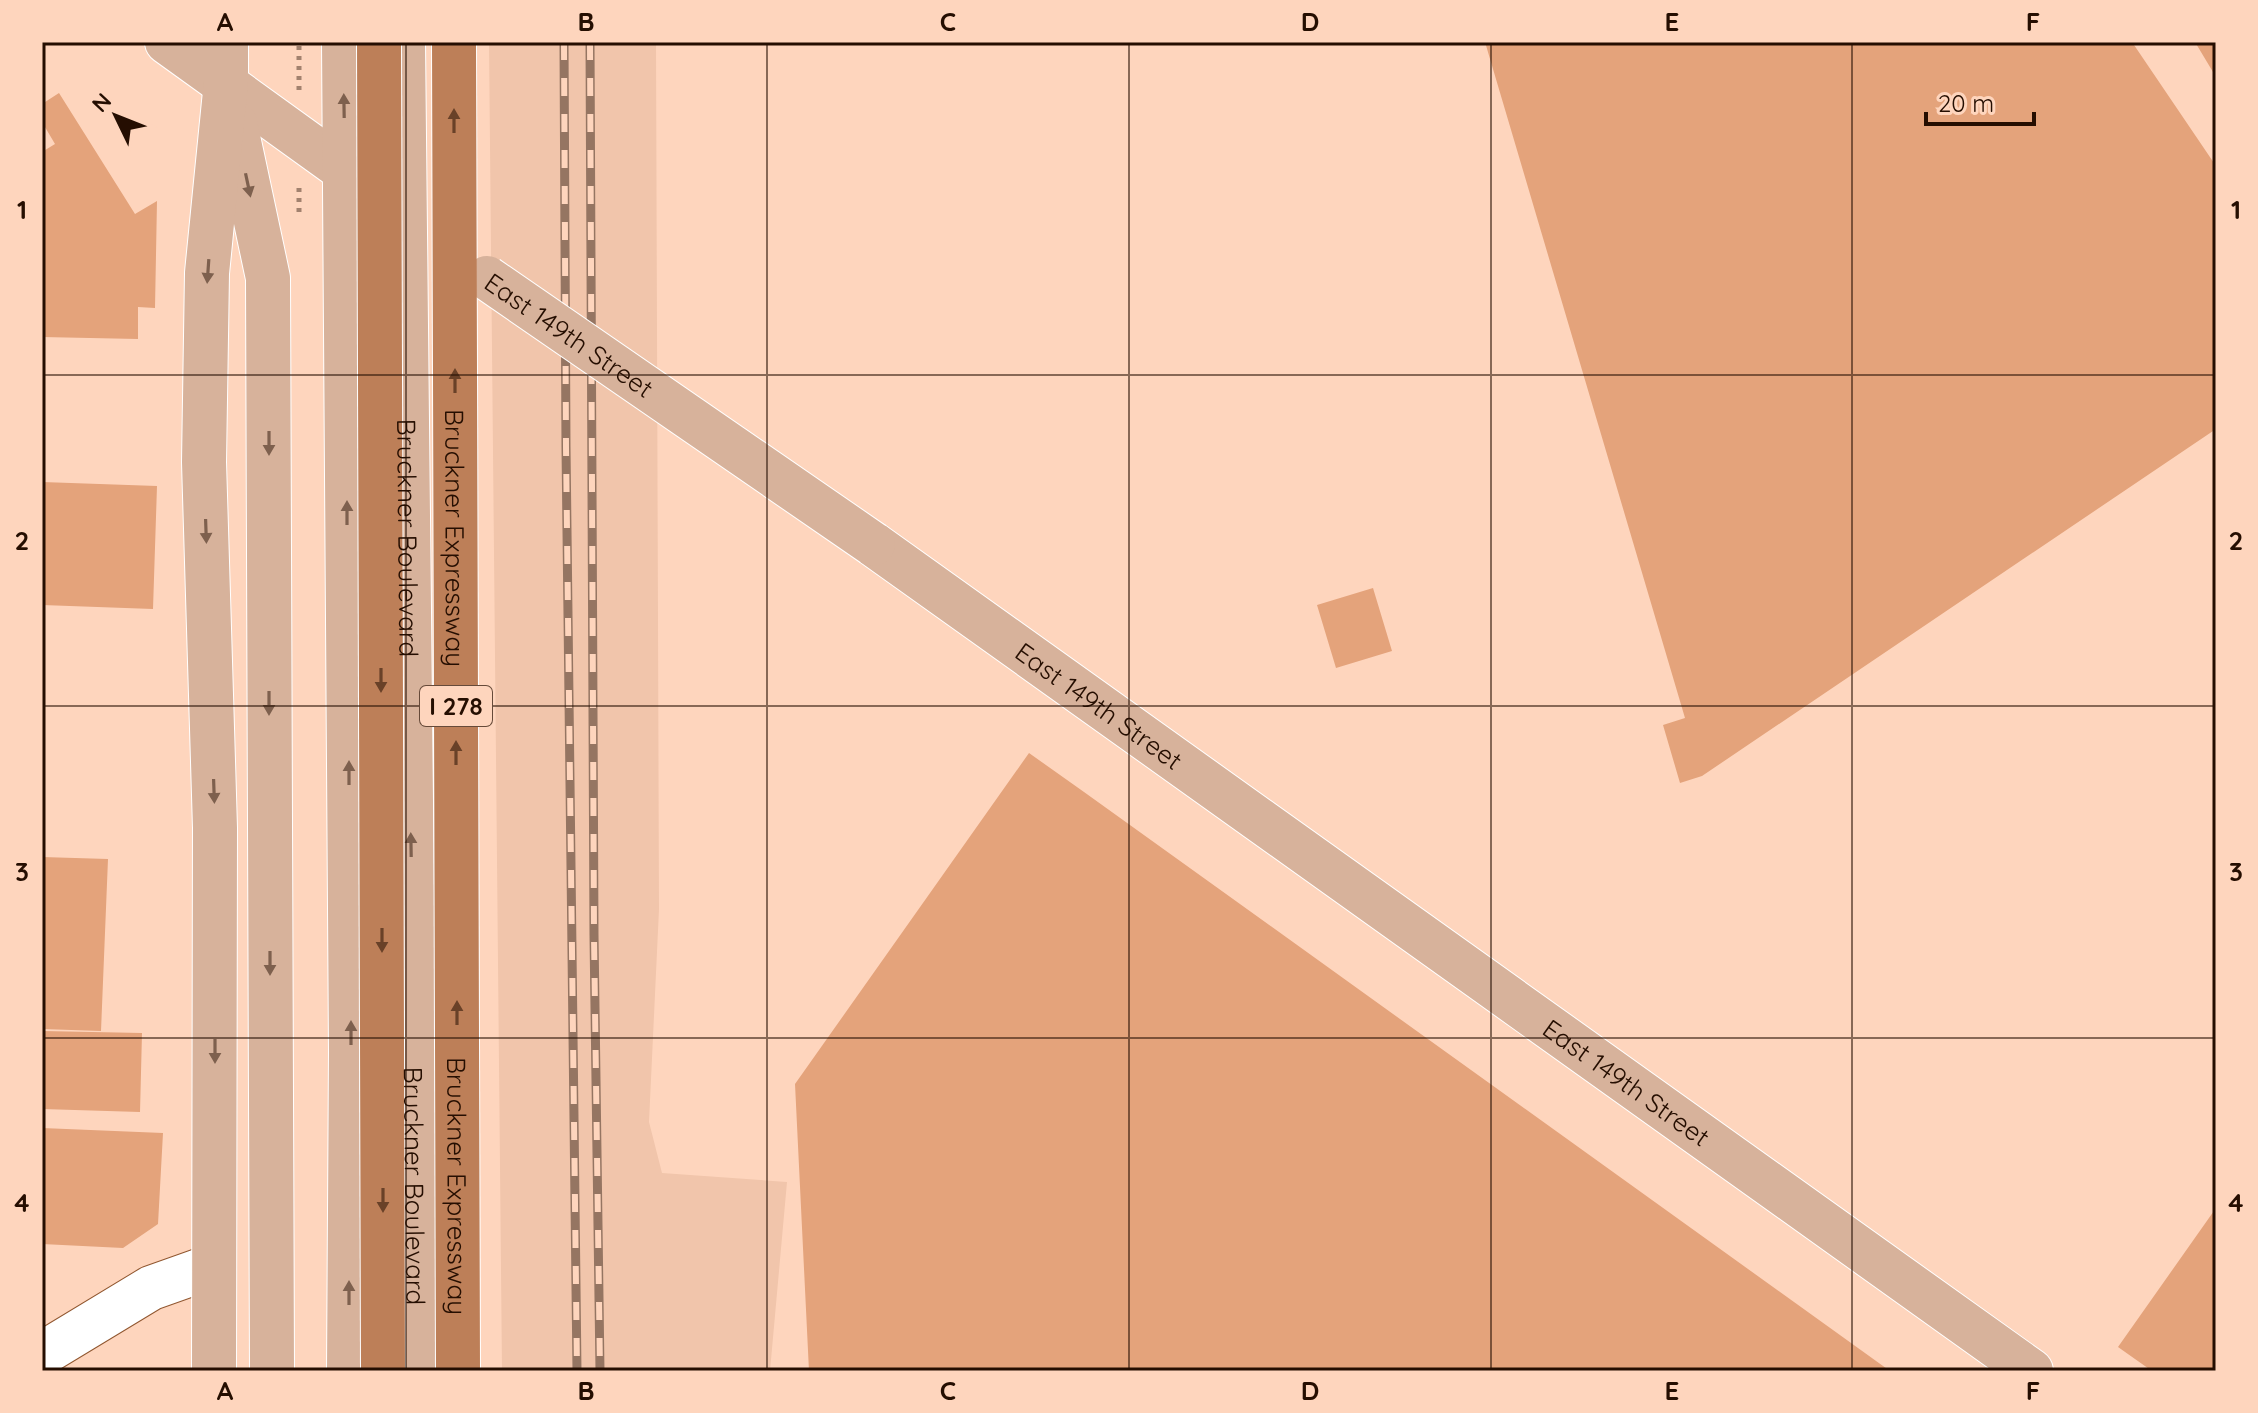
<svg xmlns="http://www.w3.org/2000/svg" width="2258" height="1413" viewBox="0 0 2258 1413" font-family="Quicksand,sans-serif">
  <rect width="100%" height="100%" fill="#fed5bd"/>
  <!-- built -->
  <path fill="#f1c5ab" d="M489,42H656L659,909L649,1122L662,1173L787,1182L770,1371H502Z"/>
  <!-- building -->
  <path fill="#e4a37b" d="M1485,42H2132L2216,166V429L1702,776L1680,783L1663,725L1685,718Z
    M2195,42H2216V77Z
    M59,93L135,214L157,201L155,308L138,307V339L42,337V152L55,144L42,122V104Z
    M42,482L157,486L153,609L42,605Z
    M1373,588L1392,651L1336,668L1317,605Z
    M1029,753L1084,792L1890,1371H809L795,1084Z
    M42,857L108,859L101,1031L42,1029Z
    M42,1031L142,1033L140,1112L42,1109Z
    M42,1128L163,1133L158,1224L123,1248L42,1244Z
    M2216,1208V1371H2152L2118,1347Z"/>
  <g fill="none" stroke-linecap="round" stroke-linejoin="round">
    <!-- minor casing -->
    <g stroke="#915730" stroke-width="46">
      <path id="minor" d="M42,1354L151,1288L213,1266"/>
    </g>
    <!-- major casing -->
    <g stroke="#fff" stroke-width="46">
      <g id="major">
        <path d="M167,42L361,182"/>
        <path d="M344,42L351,1052L349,1371"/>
        <path id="s1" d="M403,42L417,1371"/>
        <path d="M235,123L268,278L272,1371"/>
        <path id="s2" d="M873,544L2031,1371"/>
        <path d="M214,1371L215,828L204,462L207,273L226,82V42"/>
      </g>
    </g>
    <!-- path -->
    <path stroke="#a2816e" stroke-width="5" stroke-dasharray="4 6" stroke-linecap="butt" d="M299,90V42
      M299,188V218"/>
    <!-- minor -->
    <use href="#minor" stroke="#fff" stroke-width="44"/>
    <!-- major -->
    <use href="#major" stroke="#d7b29b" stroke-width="44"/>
    <!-- rail casing -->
    <g stroke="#957562" stroke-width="9">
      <path id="rail" d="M564,42L566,447L577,1371
        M590,42L594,935L600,1371"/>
    </g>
    <!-- rail -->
    <use href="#rail" stroke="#fed5bd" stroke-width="6" stroke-dasharray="18" stroke-linecap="butt"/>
    <!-- major-bridge casing -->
    <g stroke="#fff" stroke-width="46" stroke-linecap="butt">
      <g id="major-bridge">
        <path id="s3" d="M487,278L873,544"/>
      </g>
    </g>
    <!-- highway-bridge casing -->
    <g stroke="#fff" stroke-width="46" stroke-linecap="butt">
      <g id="highway-bridge">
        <path d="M379,42L383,1371"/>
        <path id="s4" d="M454,42L458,1371"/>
      </g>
    </g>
    <!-- major-bridge -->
    <use href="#major-bridge" stroke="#d7b29b" stroke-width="44"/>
    <!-- highway-bridge -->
    <use href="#highway-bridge" stroke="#bd7f58" stroke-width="44"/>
  </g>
  <!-- one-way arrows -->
  <defs><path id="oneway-solid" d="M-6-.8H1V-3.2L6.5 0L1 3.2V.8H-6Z" transform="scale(2)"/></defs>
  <g fill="#7e604e">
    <use href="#oneway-solid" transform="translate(344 106) rotate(-91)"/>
    <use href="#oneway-solid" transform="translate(248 185) rotate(78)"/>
    <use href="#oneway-solid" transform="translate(208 271) rotate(94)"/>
    <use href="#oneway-solid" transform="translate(269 443) rotate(90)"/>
    <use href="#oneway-solid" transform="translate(347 513) rotate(-90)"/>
    <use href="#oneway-solid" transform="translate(206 531) rotate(88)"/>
    <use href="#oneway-solid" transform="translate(269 703) rotate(90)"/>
    <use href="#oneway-solid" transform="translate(349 773) rotate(-90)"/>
    <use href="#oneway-solid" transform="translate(214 791) rotate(88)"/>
    <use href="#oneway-solid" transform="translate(411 845) rotate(-91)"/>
    <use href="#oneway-solid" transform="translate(270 963) rotate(90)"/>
    <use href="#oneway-solid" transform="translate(351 1033) rotate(-90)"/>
    <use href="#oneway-solid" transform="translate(215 1051) rotate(90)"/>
    <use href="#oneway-solid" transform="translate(349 1293) rotate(-90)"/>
  </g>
  <g fill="#694128">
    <use href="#oneway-solid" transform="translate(454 121) rotate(-90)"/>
    <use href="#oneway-solid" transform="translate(455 381) rotate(-90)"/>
    <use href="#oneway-solid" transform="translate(381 680) rotate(90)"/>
    <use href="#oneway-solid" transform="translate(456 753) rotate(-90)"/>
    <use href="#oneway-solid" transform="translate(382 940) rotate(90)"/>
    <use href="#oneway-solid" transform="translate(457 1013) rotate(-90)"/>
    <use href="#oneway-solid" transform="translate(383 1200) rotate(90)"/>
  </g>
  <!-- grid -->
  <path fill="none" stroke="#250e01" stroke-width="2" stroke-opacity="0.55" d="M406,42V1371M767,42V1371M1129,42V1371M1491,42V1371M1852,42V1371M42,375H2216M42,706H2216M42,1038H2216"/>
  <g text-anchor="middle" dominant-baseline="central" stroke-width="8" stroke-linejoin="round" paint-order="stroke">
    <!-- shield labels -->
    <rect fill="#fed5bd" stroke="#664a39" stroke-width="2" x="420" y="686" width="72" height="40" rx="6"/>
    <g font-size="24" font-weight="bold" fill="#250e01">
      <text x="456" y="706">I 278</text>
    </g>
    <!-- street labels -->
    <g font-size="26" fill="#250e01" stroke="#fed5bd">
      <text stroke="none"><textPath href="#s3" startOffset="100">East 149th Street</textPath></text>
      <text stroke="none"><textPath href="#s1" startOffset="496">Bruckner Boulevard</textPath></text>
      <text stroke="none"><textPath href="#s4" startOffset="496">Bruckner Expressway</textPath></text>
      <text stroke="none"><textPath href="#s2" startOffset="278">East 149th Street</textPath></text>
      <text stroke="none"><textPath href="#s2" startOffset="926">East 149th Street</textPath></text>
      <text stroke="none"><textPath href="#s1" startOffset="1144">Bruckner Boulevard</textPath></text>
      <text stroke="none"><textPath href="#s4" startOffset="1144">Bruckner Expressway</textPath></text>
    </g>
  </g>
  <!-- border -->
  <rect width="2258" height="1413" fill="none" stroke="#fed5bd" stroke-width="88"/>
  <!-- north arrow -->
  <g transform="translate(116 116) rotate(313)" stroke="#fed5bd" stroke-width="6" paint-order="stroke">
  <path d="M0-6L14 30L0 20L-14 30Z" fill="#250e01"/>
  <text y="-12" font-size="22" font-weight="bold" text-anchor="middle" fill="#250e01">N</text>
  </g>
  <!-- scale -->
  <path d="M1926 112v12h108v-12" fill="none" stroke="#250e01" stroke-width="4"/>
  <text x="1938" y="112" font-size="24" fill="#250e01" stroke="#fed5bd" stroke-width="6" paint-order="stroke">20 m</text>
  <rect x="44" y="44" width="2170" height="1325" fill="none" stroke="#250e01" stroke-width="3"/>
  <g font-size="26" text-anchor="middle" font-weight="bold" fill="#250e01">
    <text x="225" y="31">A</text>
    <text x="586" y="31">B</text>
    <text x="948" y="31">C</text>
    <text x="1310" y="31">D</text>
    <text x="1672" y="31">E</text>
    <text x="2033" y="31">F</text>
    <text x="22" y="219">1</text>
    <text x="2236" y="219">1</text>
    <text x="22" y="550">2</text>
    <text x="2236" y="550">2</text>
    <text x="22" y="881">3</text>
    <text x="2236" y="881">3</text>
    <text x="22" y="1212">4</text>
    <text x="2236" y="1212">4</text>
    <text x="225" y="1400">A</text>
    <text x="586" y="1400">B</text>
    <text x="948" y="1400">C</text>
    <text x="1310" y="1400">D</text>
    <text x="1672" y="1400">E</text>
    <text x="2033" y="1400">F</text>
  </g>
</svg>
